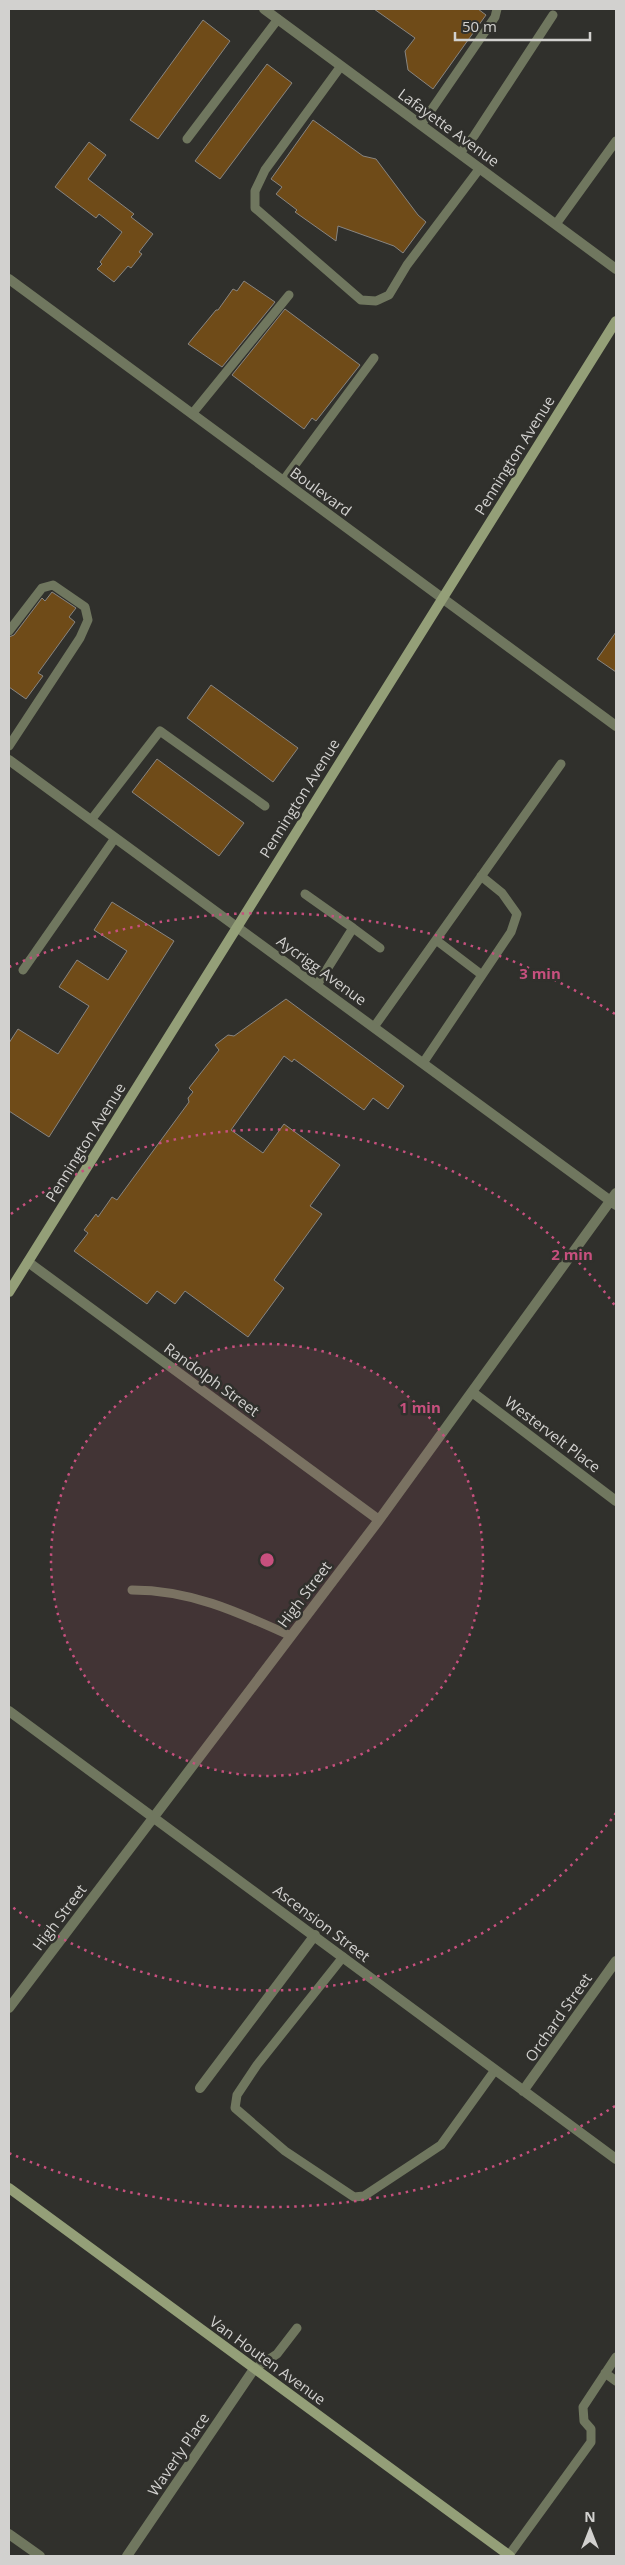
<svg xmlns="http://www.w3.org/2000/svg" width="625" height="2565" viewBox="0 0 625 2565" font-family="'Open Sans',sans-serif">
  <rect width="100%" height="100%" fill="#30302c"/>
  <!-- building -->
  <path fill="#6f4b18" stroke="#888581" d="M374,9H478L486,15L433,89L408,70L405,51L415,38Z
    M203,20L230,41L158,139L130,120Z
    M267,64L292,83L220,179L195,161Z
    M313,120L363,156L376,159L418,215L426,222L403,253L394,246L338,226L336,241L295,212L297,210L276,194L282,187L271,179Z
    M89,142L106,155L88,179L134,214L131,217L153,234L139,252L142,254L131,268L128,266L114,282L97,269L102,264L100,262L122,232L99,214L96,218L55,187Z
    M244,281L275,302L222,367L188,344L216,310H218L233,289L237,291Z
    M285,309L360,365L316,421L312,418L304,429L232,375Z
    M52,592L76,608L69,617L75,622L38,673L43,676L26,699L9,687V637L14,635L42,598L45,601Z
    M616,632V672L597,659Z
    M211,685L298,748L273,782L187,718Z
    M157,759L244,823L219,856L132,792Z
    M112,902L174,941L49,1137L9,1111V1043L18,1029L58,1054L89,1006L59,987L77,960L108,980L127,951L94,930Z
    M286,999L404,1086L388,1109L373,1098L364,1110L294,1059L292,1062L284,1056L231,1130L263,1153L284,1124L340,1165L310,1206L322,1214L274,1280L284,1288L248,1337L185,1291L175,1304L157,1291L147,1304L74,1251L88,1233L84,1230L96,1214L98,1217L112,1197L117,1200L189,1102L188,1098L193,1092L189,1088L219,1050L215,1045L228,1035L234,1036Z"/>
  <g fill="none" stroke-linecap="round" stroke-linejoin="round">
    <!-- lane -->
    <path stroke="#70775f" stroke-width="9" d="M341,66L265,170L255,191V208L361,300L376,301L389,295L407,265L480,168
      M421,125L495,17L497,9
      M187,139L278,19
      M460,153L474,136L553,15
      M556,224L616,141
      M192,414L289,295
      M283,481L374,358
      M9,631L42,588L53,585L85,607L88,620L80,638L9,746
      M91,820L160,731L265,806
      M305,894L353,928L317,985
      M353,928L380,948
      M436,940L482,975
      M23,970L115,838
      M374,1027L561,764
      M423,1063L511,932L517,914L502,893L481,876
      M132,1590C191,1590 238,1612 291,1636
      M343,1957L257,2065L237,2095L235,2108L285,2151L354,2197L364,2196L441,2145L495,2070
      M254,2369L277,2354L297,2328
      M605,2373L616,2381
      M509,2555L591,2442V2429L584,2421L583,2407L616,2357"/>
    <!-- street -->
    <path stroke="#70775f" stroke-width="10" d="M264,9L616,269
      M9,279L616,726
      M9,760L616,1205
      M28,1262L379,1520
      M472,1392L616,1501
      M9,1711L616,2159
      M9,2008L379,1520L616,1193
      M200,2088L315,1935
      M523,2091L616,1961
      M9,2534L40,2556
      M127,2556L254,2369"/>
    <!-- secondary -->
    <path stroke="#949f78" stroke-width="10" d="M9,1292L616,321
      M9,2188L510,2556"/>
  </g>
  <!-- distance rings -->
  <circle cx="267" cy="1560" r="216" fill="#c7507e" fill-opacity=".12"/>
  <g fill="none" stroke="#c7507e" stroke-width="2.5" stroke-dasharray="2.5 5">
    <circle cx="267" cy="1560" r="216"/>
    <path d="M616 1813A431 431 0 0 1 11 1906M11 1214A431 431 0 0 1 616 1307"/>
    <path d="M615 2106A647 647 0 0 1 9 2153M9 967A647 647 0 0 1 615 1014"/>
  </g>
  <g text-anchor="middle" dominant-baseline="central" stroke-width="5" stroke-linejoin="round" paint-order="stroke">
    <!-- street labels -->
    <g font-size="15" fill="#d2d1cf" stroke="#30302c">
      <text transform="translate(449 127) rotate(36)">Lafayette Avenue</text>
      <text transform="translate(514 455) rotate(-58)">Pennington Avenue</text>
      <text transform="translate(321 491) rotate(36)">Boulevard</text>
      <text transform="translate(299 798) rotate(-58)">Pennington Avenue</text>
      <text transform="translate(322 970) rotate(36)">Aycrigg Avenue</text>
      <text transform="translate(85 1142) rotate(-58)">Pennington Avenue</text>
      <text transform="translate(212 1379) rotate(36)">Randolph Street</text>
      <text transform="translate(553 1434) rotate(37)">Westervelt Place</text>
      <text transform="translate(304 1594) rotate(-53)">High Street</text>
      <text transform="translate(59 1917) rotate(-53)">High Street</text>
      <text transform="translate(322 1923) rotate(37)">Ascension Street</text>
      <text transform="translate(558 2017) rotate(-55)">Orchard Street</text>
      <text transform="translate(268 2360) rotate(36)">Van Houten Avenue</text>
      <text transform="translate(178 2454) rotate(-56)">Waverly Place</text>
    </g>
  </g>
  <circle cx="267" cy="1560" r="8" fill="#c7507e" stroke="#30302c" stroke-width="2.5"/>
  <g font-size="15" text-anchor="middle" font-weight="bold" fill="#c7507e" stroke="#30302c" stroke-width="5" stroke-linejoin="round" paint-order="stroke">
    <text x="540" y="979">3 min</text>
    <text x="572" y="1260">2 min</text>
    <text x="420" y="1413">1 min</text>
  </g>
  <!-- border -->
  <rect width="625" height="2565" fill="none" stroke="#d2d1cf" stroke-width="20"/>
  <!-- north arrow -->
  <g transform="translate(590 2530)" stroke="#30302c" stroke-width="4" paint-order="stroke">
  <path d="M0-4L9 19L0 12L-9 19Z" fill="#d2d1cf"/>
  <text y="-8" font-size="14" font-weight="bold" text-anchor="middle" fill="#d2d1cf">N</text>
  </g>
  <!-- scale -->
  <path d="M455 32v8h135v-8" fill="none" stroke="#d2d1cf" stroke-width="2.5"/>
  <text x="462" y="32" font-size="15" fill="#d2d1cf" stroke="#30302c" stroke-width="4" paint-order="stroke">50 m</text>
</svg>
